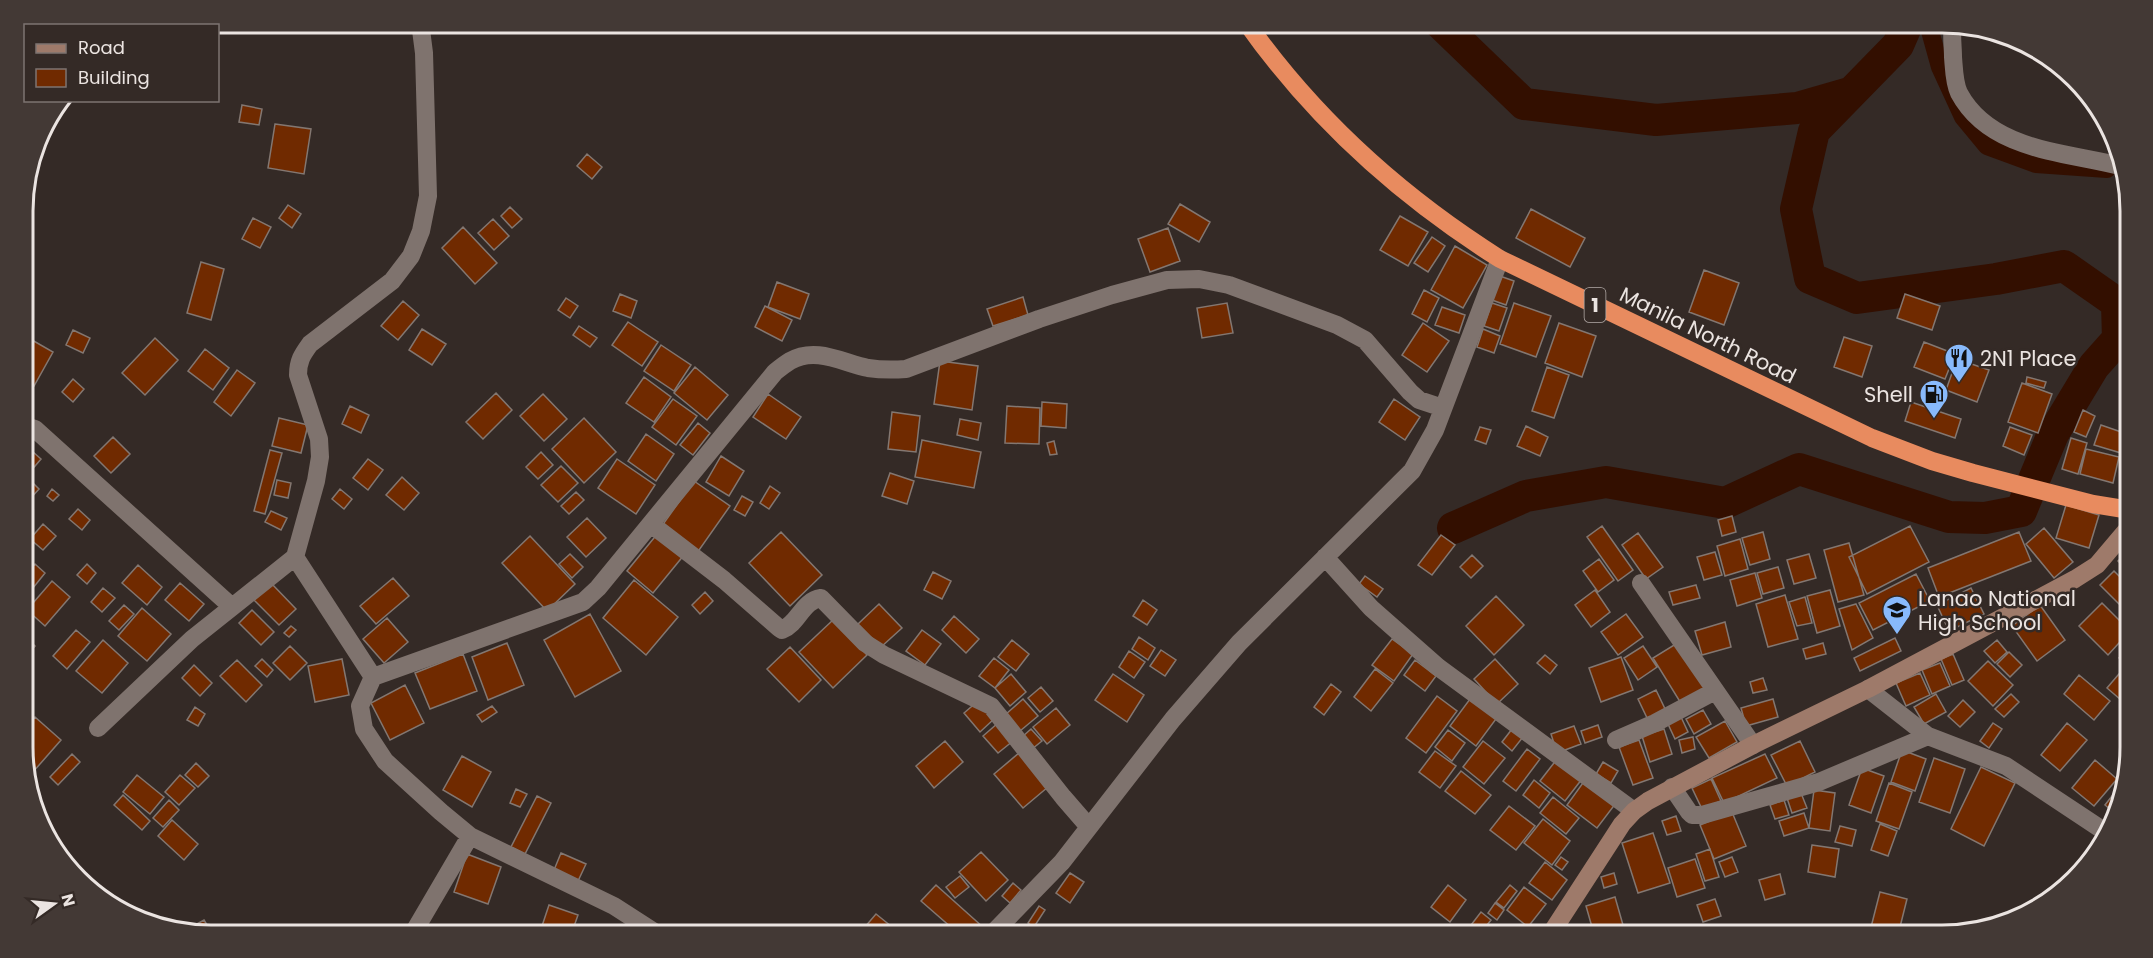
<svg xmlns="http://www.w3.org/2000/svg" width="2153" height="958" viewBox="0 0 2153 958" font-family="Poppins,sans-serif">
  <rect width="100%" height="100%" fill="#342a26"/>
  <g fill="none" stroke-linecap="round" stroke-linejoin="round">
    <!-- canal -->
    <path stroke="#330f00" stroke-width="18" d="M1925,22L1930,31L1940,67L1963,117L1987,146L2036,164L2107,169"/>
    <!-- river -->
    <path stroke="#330f00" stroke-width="32" d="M1439,22L1524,104L1656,120L1797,108L1849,93
      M1453,528L1526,496L1606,482L1725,503L1799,469L1949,517L1985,518L2021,511L2053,434L2094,366L2118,339L2117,303L2064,266L1996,279L1857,298L1810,278L1796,209L1814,131L1898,45L1908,22"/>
  </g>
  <!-- building -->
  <path fill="#702a00" stroke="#837771" stroke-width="1.5" d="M242,105L262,109L259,125L239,122Z
    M275,124L311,129L304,174L268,168Z
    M587,154L602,167L592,179L577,166Z
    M1180,204L1210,222L1199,242L1168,224Z
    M288,205L301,214L292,228L279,218Z
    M510,207L522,219L512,228L501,216Z
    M1531,209L1585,238L1570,267L1516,238Z
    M1400,216L1428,232L1408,266L1380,250Z
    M253,218L271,227L260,248L242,239Z
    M493,219L509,236L494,250L478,233Z
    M463,227L497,263L475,284L442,248Z
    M1168,228L1180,261L1150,272L1138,239Z
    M1432,237L1445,246L1428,272L1414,263Z
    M1455,246L1487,265L1463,308L1431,290Z
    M201,262L224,269L211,320L187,313Z
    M1704,270L1739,283L1724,325L1689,312Z
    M1497,275L1514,281L1506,305L1489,299Z
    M777,282L809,294L800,319L768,307Z
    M1424,290L1439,298L1427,322L1412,314Z
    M620,294L637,301L631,318L613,311Z
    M1905,294L1940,306L1932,330L1897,318Z
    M1023,297L1028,315L993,326L987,309Z
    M566,298L578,306L570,318L558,310Z
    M403,301L419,315L398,340L381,326Z
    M1227,303L1233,333L1202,338L1197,308Z
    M1492,303L1507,308L1499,331L1484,326Z
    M1514,303L1551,316L1536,357L1500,344Z
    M765,306L792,320L782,341L755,327Z
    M1442,307L1465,315L1459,333L1435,325Z
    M628,322L658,342L642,366L612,345Z
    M1423,323L1449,341L1427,372L1402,355Z
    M1559,323L1596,336L1582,377L1545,363Z
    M579,326L597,338L590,347L573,335Z
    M422,329L446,344L432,365L409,350Z
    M1483,329L1500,336L1494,353L1477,347Z
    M73,330L90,338L83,353L66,345Z
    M1844,337L1872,346L1862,377L1834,367Z
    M155,338L178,360L145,395L122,373Z
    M32,340L53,352L34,386L23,381V354Z
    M1924,342L1955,354L1945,379L1914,367Z
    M661,345L691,365L674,391L644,371Z
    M205,349L229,368L213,390L188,371Z
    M1957,359L1989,370L1977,402L1946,390Z
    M940,361L978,366L972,410L934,404Z
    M695,367L728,395L707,420L674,393Z
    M1547,367L1569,375L1554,418L1532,411Z
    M237,370L255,383L231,416L214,402Z
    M644,377L671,397L654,422L626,403Z
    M2027,377L2046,382L2044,388L2026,383Z
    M73,379L84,389L73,402L62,392Z
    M2022,383L2052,394L2038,433L2008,422Z
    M496,393L512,410L483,439L466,422Z
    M543,394L567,419L544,441L520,416Z
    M768,394L801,417L786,439L753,417Z
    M673,399L697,416L676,445L652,427Z
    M1394,399L1420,417L1405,440L1379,422Z
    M1042,402L1067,404L1066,428L1041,426Z
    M1911,402L1961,419L1955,438L1905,421Z
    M350,406L369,415L361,433L342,424Z
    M1007,406L1040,408L1039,444L1005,443Z
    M2083,410L2095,416L2086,437L2074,432Z
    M892,412L920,416L916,452L888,449Z
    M279,418L308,425L301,453L272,446Z
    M584,418L616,452L584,483L552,449Z
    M960,419L981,423L978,440L957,435Z
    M698,423L710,433L693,455L680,445Z
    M2101,425L2127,434L2121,453L2094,445Z
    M1526,426L1548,437L1540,456L1517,446Z
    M1480,427L1491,430L1486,444L1475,440Z
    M2010,427L2032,435L2024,455L2003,446Z
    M646,434L674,454L656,481L628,461Z
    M113,437L130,454L111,473L94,456Z
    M2071,438L2087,443L2078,474L2062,469Z
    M922,440L981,452L974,488L915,477Z
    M1054,441L1057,454L1050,455L1047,443Z
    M23,443L41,459L24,479Z
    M2086,449L2119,457L2113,483L2080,474Z
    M270,450L282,453L265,514L254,511Z
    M541,452L553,465L538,479L526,467Z
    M721,456L744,471L729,496L706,482Z
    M368,459L383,470L368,490L353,478Z
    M617,459L655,485L636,514L598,488Z
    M561,466L578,483L558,502L541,485Z
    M890,473L914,481L907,504L882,496Z
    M402,477L419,493L404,510L386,495Z
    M277,480L291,483L288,498L274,495Z
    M694,481L730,506L697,553L661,527Z
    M33,483L39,489L30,499L24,493Z
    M770,486L780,493L769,509L760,503Z
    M52,489L59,495L53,501L47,496Z
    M340,489L352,499L344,509L332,499Z
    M576,492L584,500L569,514L561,506Z
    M742,496L753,502L745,516L734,510Z
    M2066,505L2099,515L2089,548L2056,538Z
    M78,509L90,520L82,530L69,519Z
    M271,511L287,518L281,530L265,522Z
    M1732,516L1736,532L1722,536L1718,520Z
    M587,518L606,538L586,557L567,537Z
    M43,524L56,536L43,550L30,539Z
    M1602,526L1633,570L1618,581L1587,537Z
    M1910,526L1929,562L1867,594L1849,557Z
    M2044,528L2073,562L2054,578L2026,544Z
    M781,532L822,575L790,606L749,563Z
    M1763,532L1770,559L1750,565L1742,538Z
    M2019,532L2031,561L1939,597L1928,568Z
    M658,533L684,555L653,593L627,571Z
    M1638,533L1663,567L1646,579L1622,545Z
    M1441,535L1455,545L1432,575L1418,565Z
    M530,536L575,584L547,611L502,563Z
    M1740,539L1748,569L1725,576L1717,546Z
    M1849,543L1864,595L1838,602L1824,550Z
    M2130,549V573L2118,561Z
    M1715,552L1722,575L1704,580L1697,557Z
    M570,554L583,567L572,578L559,564Z
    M1809,554L1816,578L1794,584L1787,560Z
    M1472,555L1483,566L1471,578L1460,567Z
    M1599,559L1614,580L1598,592L1583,571Z
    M35,564L45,573L29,593L24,588V577Z
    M87,564L96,573L87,584L77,575Z
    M138,565L162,587L147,605L122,583Z
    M1778,567L1784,588L1763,594L1757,573Z
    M2114,571L2130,587V603L2124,609L2100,585Z
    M933,572L951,581L942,599L924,590Z
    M1755,573L1762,598L1737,606L1730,580Z
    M1916,574L1930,601L1873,630L1859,603Z
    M1365,576L1383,589L1377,597L1359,584Z
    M393,578L409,596L376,624L360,606Z
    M634,580L678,617L646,655L603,618Z
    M52,581L70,597L45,626L27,610Z
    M180,583L204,604L189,621L165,600Z
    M271,583L296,609L279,625L254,600Z
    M1696,585L1700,598L1673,605L1669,592Z
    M103,588L115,598L102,612L91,602Z
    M1971,588L1984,614L1949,631L1937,605Z
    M1595,590L1610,612L1591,627L1575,605Z
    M1830,590L1840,626L1817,633L1807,596Z
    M705,592L713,601L700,614L692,605Z
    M1785,595L1798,639L1768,647L1756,604Z
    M1496,596L1524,625L1494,655L1466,626Z
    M1805,597L1812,623L1797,626L1789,602Z
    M1143,600L1157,610L1147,625L1133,616Z
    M2102,603L2130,631L2108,655L2079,626Z
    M879,604L902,628L881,647L858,624Z
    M1856,604L1873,638L1852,650L1839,609Z
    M124,605L134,614L119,630L109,621Z
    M2040,605L2065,640L2037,661L2012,626Z
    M142,608L171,634L147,661L118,636Z
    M252,610L274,632L261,645L239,623Z
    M590,614L621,671L575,697L544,640Z
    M1626,614L1643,637L1618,655L1601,632Z
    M954,616L979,639L966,653L942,630Z
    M387,618L408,642L384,663L363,639Z
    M834,619L867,655L833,688L799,652Z
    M1725,622L1731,647L1702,655L1695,631Z
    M291,626L296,630L289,637L284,633Z
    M76,630L90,642L67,669L53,656Z
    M922,630L941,644L925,665L906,651Z
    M24,635L35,646L24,659Z
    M1139,637L1155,648L1148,660L1132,649Z
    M1895,638L1901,651L1860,671L1854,658Z
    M1392,639L1413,654L1394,681L1372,665Z
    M103,640L128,663L102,693L76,671Z
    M1012,640L1029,654L1016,671L998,657Z
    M1997,640L2007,652L1995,663L1984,651Z
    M1679,642L1707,690L1682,705L1653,658Z
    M507,643L524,685L488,700L472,657Z
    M1823,643L1826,654L1806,659L1803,649Z
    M2130,645V667L2119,658Z
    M290,646L307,663L290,680L273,663Z
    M1643,646L1657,667L1638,680L1624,658Z
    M790,647L821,680L799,702L767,669Z
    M1161,650L1176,660L1165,676L1150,666Z
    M1129,651L1145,662L1134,678L1119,667Z
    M2009,652L2022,665L2010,677L1997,664Z
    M463,654L477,691L430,709L415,673Z
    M1953,654L1964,680L1952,685L1941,659Z
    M1545,655L1557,665L1550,674L1537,663Z
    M1621,657L1633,690L1601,702L1589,668Z
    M994,658L1009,670L995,688L979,676Z
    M262,659L273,670L267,677L255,666Z
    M342,659L349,695L315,702L308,666Z
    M1495,659L1518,684L1497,704L1474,679Z
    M237,660L262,685L246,702L220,676Z
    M1415,660L1436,676L1425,691L1404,675Z
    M1988,661L2013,685L1993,706L1968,681Z
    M1940,663L1950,686L1932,694L1922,670Z
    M194,665L212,683L200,696L182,678Z
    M2124,668L2130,674V689L2121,700L2107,688Z
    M1375,669L1393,683L1371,711L1354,697Z
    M1920,673L1930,695L1906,706L1896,683Z
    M1011,674L1026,692L1010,706L995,688Z
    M1113,674L1144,695L1127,722L1095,700Z
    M2079,675L2110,701L2094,720L2064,694Z
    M1763,678L1767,690L1753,693L1750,682Z
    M1331,684L1341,692L1324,715L1314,707Z
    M405,685L424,723L390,740L371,703Z
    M1041,687L1053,701L1040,712L1028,698Z
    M1656,690L1667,713L1649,722L1638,699Z
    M1936,694L1946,712L1924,724L1914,707Z
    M2011,694L2019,702L2004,717L1995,709Z
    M1437,696L1457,711L1426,753L1406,738Z
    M1023,699L1038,716L1020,731L1006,714Z
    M1470,699L1496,719L1476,746L1450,726Z
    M1773,699L1778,717L1746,726L1741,708Z
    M1963,700L1975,712L1960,727L1948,716Z
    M978,701L994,719L980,732L964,713Z
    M492,706L497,712L482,722L477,715Z
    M195,707L205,714L198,726L187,720Z
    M1056,708L1070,725L1047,744L1033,727Z
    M1703,710L1711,724L1694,734L1686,719Z
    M35,717L61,740L33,772L24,763V730Z
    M1681,717L1688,732L1675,739L1668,724Z
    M1725,721L1737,742L1709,758L1696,737Z
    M998,723L1013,741L998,753L983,736Z
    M1993,723L2002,729L1989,748L1980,741Z
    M2067,723L2087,740L2060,771L2041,755Z
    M1598,725L1602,737L1585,743L1581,731Z
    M1574,726L1581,744L1557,753L1551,734Z
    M1031,729L1042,741L1032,749L1022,737Z
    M1512,729L1523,737L1512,751L1502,742Z
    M1664,729L1672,754L1650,762L1642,736Z
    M1448,730L1465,743L1452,761L1435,747Z
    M1693,737L1695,749L1682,753L1679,740Z
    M1639,740L1653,778L1633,785L1619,747Z
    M945,741L963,762L934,788L916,766Z
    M1483,741L1505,758L1484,784L1463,767Z
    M1800,741L1815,772L1787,786L1771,755Z
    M1527,749L1540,759L1516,791L1503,781Z
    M1902,750L1926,759L1915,791L1891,782Z
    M1435,751L1456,766L1440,788L1419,772Z
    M1019,753L1048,787L1023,808L994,774Z
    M72,754L80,762L58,785L50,777Z
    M1765,754L1777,778L1724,803L1712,778Z
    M462,756L491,772L472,807L443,790Z
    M1934,758L1965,769L1950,813L1919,802Z
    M1557,759L1582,779L1565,801L1540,781Z
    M2095,760L2117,779L2094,806L2072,788Z
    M1603,762L1618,771L1611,783L1596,774Z
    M196,763L209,776L198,787L185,775Z
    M1981,767L2015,783L1984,846L1951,829Z
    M1862,768L1884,776L1871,813L1849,805Z
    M1461,771L1491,795L1475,814L1445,791Z
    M137,775L164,797L150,814L123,792Z
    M180,775L195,788L179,805L165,792Z
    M1711,779L1721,801L1702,809L1692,788Z
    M1534,780L1550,793L1539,808L1523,795Z
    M1585,780L1616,803L1597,828L1567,805Z
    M2123,782L2117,815L2105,805Z
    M1889,783L1912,792L1899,829L1876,821Z
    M516,789L527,794L520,807L510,803Z
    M1814,790L1835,793L1830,831L1809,828Z
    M1801,793L1807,808L1792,813L1787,798Z
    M123,795L150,821L142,830L114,805Z
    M537,796L551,803L525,854L511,847Z
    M1553,797L1579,818L1566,834L1540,813Z
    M169,800L179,810L163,827L153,818Z
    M1784,800L1789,815L1775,819L1770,805Z
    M1509,806L1535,826L1516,850L1490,830Z
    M1732,812L1746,846L1714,859L1700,825Z
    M1804,813L1809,828L1784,836L1779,821Z
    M1676,816L1681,831L1667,835L1662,821Z
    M1543,819L1570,841L1552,865L1524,843Z
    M172,820L198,844L184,860L158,836Z
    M1880,824L1897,831L1888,856L1871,850Z
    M1840,826L1856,830L1852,846L1835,842Z
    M1653,833L1670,883L1638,893L1622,843Z
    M1812,845L1839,849L1835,877L1808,872Z
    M1710,849L1719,877L1705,881L1696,854Z
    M981,852L1008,880L986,901L959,872Z
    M561,853L586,864L578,881L554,870Z
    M467,854L501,867L488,904L454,892Z
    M1561,857L1568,862L1562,870L1555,865Z
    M1732,857L1738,872L1725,877L1719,862Z
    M1695,859L1705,888L1677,897L1668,868Z
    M1545,862L1567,880L1552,900L1529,883Z
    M1070,873L1084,882L1070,903L1056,893Z
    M1614,873L1617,884L1604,888L1601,877Z
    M1780,874L1785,894L1765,900L1759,880Z
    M960,876L969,887L955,898L946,887Z
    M1013,883L1021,890L1010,903L1002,896Z
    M936,885L984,928L978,935H960L921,901Z
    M1448,885L1466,900L1450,922L1431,907Z
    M1510,885L1517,891L1504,908L1496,902Z
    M1524,887L1546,904L1528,927L1507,910Z
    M1880,892L1907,899L1898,935H1869Z
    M1615,897L1623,925L1594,934L1586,906Z
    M1715,899L1721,916L1703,922L1697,905Z
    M1495,903L1504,910L1497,920L1488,913Z
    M549,905L578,915L571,935H539Z
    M1039,906L1045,910L1034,927L1028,923Z
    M1481,912L1491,920L1479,935H1475L1468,929Z
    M876,914L902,935H858Z
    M204,920L213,935L186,930Z
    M1929,925L1954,932L1953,935H1927Z
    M1905,926L1922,931L1921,935H1903Z"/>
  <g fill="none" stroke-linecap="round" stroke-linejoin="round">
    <!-- street -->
    <path stroke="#7f736e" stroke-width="18" d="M1953,25C1951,35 1953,46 1953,57C1954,68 1954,83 1959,93C1990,151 2065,152 2120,166
      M23,425L35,429L231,606
      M651,524L724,580L779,628L782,630C799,623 802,601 821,598L865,643L884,655L991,706L1063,797L1089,827
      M295,557L373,677
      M1325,557L1371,608L1438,667L1634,811
      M1641,583L1753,745
      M1868,689L1928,736L2006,766L2107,833
      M98,728L192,639L295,557L316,481L320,457L319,439L298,375C298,361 302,355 310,344L392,281L411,256L421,231L428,196L424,53L420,22
      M1616,740L1655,723L1715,691
      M1672,787L1689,812L1692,815H1702L1819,782L1928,736
      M412,935L470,836
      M659,935L614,906L470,836L441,812L385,761L364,729L360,706L373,677L583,602L598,588L775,372C780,368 785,364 790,361C816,346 843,363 868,368C881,370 893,370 906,369L1039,319L1112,295L1167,280L1199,279L1229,285L1337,325L1365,340L1410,392L1419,400L1443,408
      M991,935L1062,862L1173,719L1239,643L1412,471L1435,430L1500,259"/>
    <!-- secondary -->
    <path stroke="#9e7a6a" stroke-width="18" d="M1550,935L1622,824L1634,811L1648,801L1753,745L1868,689L2075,579L2097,565L2130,526"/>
    <!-- highway -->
    <path stroke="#e88b5f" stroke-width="18" d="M1246,22C1315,120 1400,196 1500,259L1872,438L1932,461L1973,473L2093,504L2130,510"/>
  </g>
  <!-- icons -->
  <defs>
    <g id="restaurant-pin" transform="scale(1.5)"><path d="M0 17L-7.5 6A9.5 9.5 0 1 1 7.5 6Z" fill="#88bafc" stroke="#342a26"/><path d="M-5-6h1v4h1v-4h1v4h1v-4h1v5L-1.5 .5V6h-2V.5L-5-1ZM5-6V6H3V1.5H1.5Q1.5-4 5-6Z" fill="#111"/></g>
    <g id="fuel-pin" transform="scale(1.5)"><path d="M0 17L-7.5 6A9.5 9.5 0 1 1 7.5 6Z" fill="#88bafc" stroke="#342a26"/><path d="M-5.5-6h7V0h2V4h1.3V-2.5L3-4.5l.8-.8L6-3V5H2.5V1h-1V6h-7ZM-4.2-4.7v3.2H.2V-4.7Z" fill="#111"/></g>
    <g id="school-pin" transform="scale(1.5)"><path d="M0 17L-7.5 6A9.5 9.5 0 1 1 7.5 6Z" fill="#88bafc" stroke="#342a26"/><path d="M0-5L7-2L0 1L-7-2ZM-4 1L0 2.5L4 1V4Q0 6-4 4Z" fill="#111"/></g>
  </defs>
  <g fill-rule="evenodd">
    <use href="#restaurant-pin" x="1959" y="358"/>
    <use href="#fuel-pin" x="1934" y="394"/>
    <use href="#school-pin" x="1897" y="610"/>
  </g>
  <g text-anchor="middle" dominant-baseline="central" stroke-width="5" stroke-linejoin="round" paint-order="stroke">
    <!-- shield labels -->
    <rect fill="#342a26" stroke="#b4aca9" stroke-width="1.5" x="1584.5" y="288" width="21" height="34" rx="4.5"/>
    <g font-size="20" font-weight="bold" fill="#ebe4e1">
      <text x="1595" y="305">1</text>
    </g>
    <!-- street labels -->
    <g font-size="21" fill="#ebe4e1" stroke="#342a26">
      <text transform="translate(1708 335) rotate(26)">Manila North Road</text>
    </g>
    <!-- poi labels -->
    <g font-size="21" fill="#ebe4e1" stroke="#342a26" text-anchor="start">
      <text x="1980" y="358">2N1 Place</text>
      <text x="1913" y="394" text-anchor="end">Shell</text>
      <text x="1918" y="598">Lanao National<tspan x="1918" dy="24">High School</tspan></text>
    </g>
  </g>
  <!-- crop -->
  <path d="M0 0H2153V958H0ZM211 33H1942A178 178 0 0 1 2120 211V747A178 178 0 0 1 1942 925H211A178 178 0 0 1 33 747V211A178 178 0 0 1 211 33Z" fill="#433935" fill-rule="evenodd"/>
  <path fill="none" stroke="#ebe4e1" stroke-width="3" d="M211 33H1942A178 178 0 0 1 2120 211V747A178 178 0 0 1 1942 925H211A178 178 0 0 1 33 747V211A178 178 0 0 1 211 33Z"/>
  <!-- legend -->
  <rect x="24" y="24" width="195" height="78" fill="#342a26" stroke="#7d7471" stroke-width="1.5"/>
  <rect x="36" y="44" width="30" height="9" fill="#9e7a6a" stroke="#7d7471" stroke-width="1.5"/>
  <text x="78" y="54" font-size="18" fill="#ebe4e1">Road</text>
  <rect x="36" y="69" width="30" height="18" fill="#702a00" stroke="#7d7471" stroke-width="1.5"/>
  <text x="78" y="84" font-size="18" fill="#ebe4e1">Building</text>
  <!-- north arrow -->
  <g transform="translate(54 904) rotate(75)" stroke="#342a26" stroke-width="4.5" paint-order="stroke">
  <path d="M0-4.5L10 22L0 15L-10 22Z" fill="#ebe4e1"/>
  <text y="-9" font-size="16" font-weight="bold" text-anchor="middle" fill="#ebe4e1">N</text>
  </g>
</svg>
